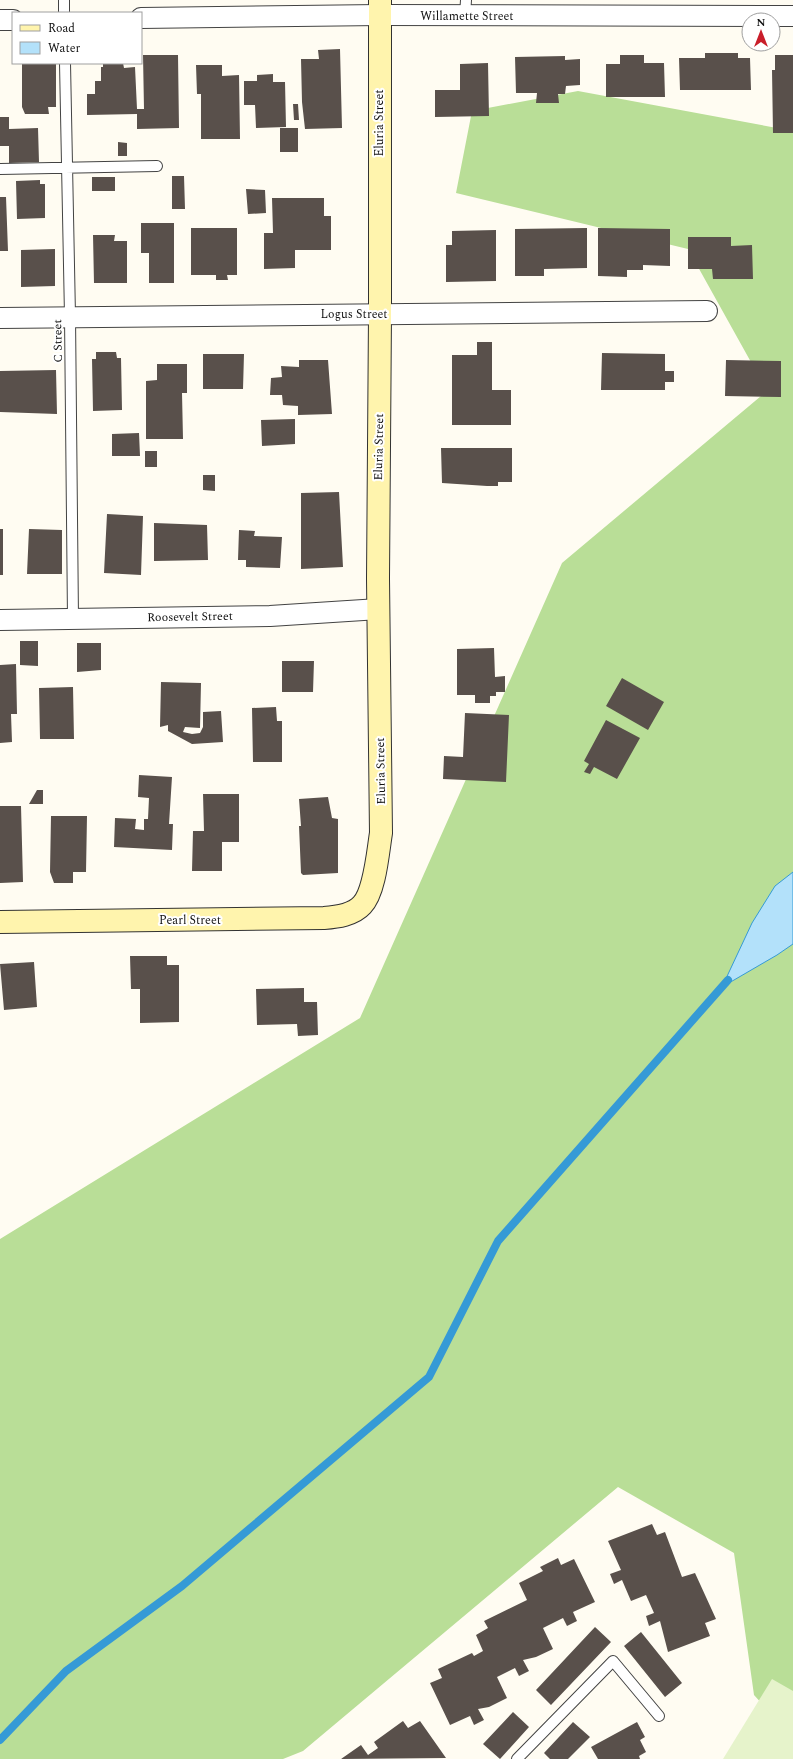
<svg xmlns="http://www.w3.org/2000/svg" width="793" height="1759" viewBox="0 0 793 1759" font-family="Spectral,serif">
  <rect width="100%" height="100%" fill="#fffcf2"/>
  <!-- forest -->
  <path fill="#b9de97" d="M578,91L793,131V1738L754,1695L734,1553L618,1487L303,1751L283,1759H0V1239L360,1018L562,563L767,391L688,249L456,193L472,111Z"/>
  <!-- pitch -->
  <path fill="#e6f3cb" d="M772,1679L793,1691V1759H723Z"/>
  <!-- water -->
  <path fill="#b3e1fa" stroke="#359ad6" d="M793,872V944L777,955L722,987L752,923L775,886Z"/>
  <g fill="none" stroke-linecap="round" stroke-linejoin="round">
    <!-- stream -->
    <path stroke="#359ad6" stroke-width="8" d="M0,1740L66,1671L182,1586L429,1377L498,1241L728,980"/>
  </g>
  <!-- building -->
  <path fill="#59504b" d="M340,49L342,128L305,129L302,102L301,59H319L318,50Z
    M705,53H738V58H750L751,90H680L679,58H705Z
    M143,55H178L179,128L137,129V114L87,115V94H95V81H101V67H103V63H123L124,68L135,67L137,109H144Z
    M620,55H644V63H664L665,97H606V64H620Z
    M775,55H793V133H773L772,70H775Z
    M565,56V60L580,59V85L566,86L565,94H558L559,103H536L537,93H516L515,57Z
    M48,63L56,64V107H48L49,114H25L22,107V64Z
    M488,63L489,116L435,117V90H460V64Z
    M196,65H222V76L239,75L240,139H201V94H197Z
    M273,74V82H285L286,127L256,128L255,105H244V81H257V75Z
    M293,104H298L299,120H294Z
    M0,117H9V129L38,128L39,162L9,163V146H0Z
    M280,128H298V152H280Z
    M118,142L127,143V156H118Z
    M172,176H184L185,209H172Z
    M92,177H115V191H92Z
    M40,180V184H45V218L17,219L16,181Z
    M246,189L265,190L266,213L248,214Z
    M0,197H6L8,251H0Z
    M272,198H324V216H331V250H295V268L264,269V233H273Z
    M141,223H174V283H149V253H141Z
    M191,228H237V275H227L228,280H216V275H191Z
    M587,228V268L544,269V276H515V229Z
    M598,228L670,229V266L643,265V270H627V277L598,276Z
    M496,230V281L446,282V245H452V231Z
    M93,235H115L114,241H127V283H94Z
    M688,237H731V246L752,245L753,279H713L712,269H688Z
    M55,249V286L21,287V250Z
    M477,342H492V390H511V425H452V355H477Z
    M96,352H116L117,358H121L122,410L93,411L92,359H96Z
    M602,353L665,354V371H674V382H665V390H601Z
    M203,354H244L243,389H203Z
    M299,360H328L332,414L298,415V406L283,405L282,395H270L271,378L282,377L281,366L299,367Z
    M726,360L781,361V397L725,396Z
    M157,364H187V393H182L183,439H146V381L157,380Z
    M56,370L57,414L0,412V371Z
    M295,419V444L262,446L261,420Z
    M139,433L140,456H112V434Z
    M441,448H512V482H498V486H487L442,483Z
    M145,451H157V467H145Z
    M203,475H215V491L203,490Z
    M339,492L343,567L301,569V493Z
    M107,514L143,516L141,575L104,573Z
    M154,523L207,525L208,560L154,561Z
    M0,529H3V575H0Z
    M29,529L62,530V574H27Z
    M239,530L255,531L254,536L282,537L280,568L246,567V560H238Z
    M20,641H38V666L20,665Z
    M77,643H101V670L77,672Z
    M494,648L495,677L505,676V692H496V696H490V703H475V695H457V649Z
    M282,661H314L313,692H282Z
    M16,664L17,714H11L12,742L0,743V665Z
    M622,678L664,702L648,730L606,706Z
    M161,682L201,683L200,728L185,727L183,732L192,734L200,733L203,727V712L221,711L223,742L192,744L168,731V725L160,727Z
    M73,687L74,739H40L39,688Z
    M276,707L277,721H282V762H253L252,708Z
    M465,713L509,715L506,782L443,779L444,756L463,757Z
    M606,720L640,738L617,779L594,767L590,774L584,772L589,764L584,761Z
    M139,775L172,777L169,824H173L172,850L114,847L115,818L136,819L135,829L144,830V819H148L149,798L138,797Z
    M37,790H43V804H29Z
    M203,794H239V842H222V871H192L193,831H204Z
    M328,797L332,818L338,819V873L303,875L301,873L299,826H301L299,799Z
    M0,806H21L23,882L0,883Z
    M51,816H87L86,872H73V883H54L50,872Z
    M130,956H167V965H179V1022L140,1023V989H131Z
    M34,962L37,1007L4,1010L0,964Z
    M304,988V1002H317L318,1035L298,1036L297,1024L257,1025L256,989Z
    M652,1524L657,1535L665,1532L682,1577L695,1573L716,1619L705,1623L710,1636L668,1652L660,1621L649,1626L646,1616L654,1613L646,1595L631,1601L622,1580L614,1584L610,1574L621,1570L608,1541Z
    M558,1558L561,1565L574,1559L595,1602L573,1612L577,1621L567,1626L563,1618L543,1628L553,1649L536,1657L523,1660L529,1671L519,1676L515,1668L497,1677L507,1698L489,1707L478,1709L484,1720L474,1725L470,1716L450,1725L430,1683L442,1678L438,1669L472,1653L474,1656L483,1651L476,1635L488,1628L484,1621L527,1600L519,1583L543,1571L540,1567Z
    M595,1627L611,1642L551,1705L536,1690Z
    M641,1632L682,1683L665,1697L624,1646Z
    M513,1712L529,1727L500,1759L483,1744Z
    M403,1721L408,1728L420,1721L446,1758L341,1759L361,1745L368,1755L378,1748L374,1742Z
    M573,1722L590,1737L568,1759H550L544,1753Z
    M637,1722L645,1737L640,1740L646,1752L639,1756L640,1759H598L591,1747Z"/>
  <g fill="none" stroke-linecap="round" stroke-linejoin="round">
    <!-- lane casing -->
    <g stroke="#434343" stroke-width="12">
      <path id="lane" d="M64,0V13
        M465,16L466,0
        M65,63L70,316L73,619
        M0,169L157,166
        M517,1759L613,1661L659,1716"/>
    </g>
    <!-- street casing -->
    <g stroke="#434343" stroke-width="22">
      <path id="street" d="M141,18L380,15L793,16
        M0,20H13
        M0,318L707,311
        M0,620L270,616L379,609"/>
    </g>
    <!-- secondary casing -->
    <g stroke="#323232" stroke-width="24">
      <path id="secondary" d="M0,922L324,918C337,917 353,915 362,905C375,892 378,851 381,833L378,579L380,314V0"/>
    </g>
    <!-- lane -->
    <use href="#lane" stroke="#fff" stroke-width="10"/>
    <!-- street -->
    <use href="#street" stroke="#fff" stroke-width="20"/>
    <!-- secondary -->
    <use href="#secondary" stroke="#fff4ad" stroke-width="22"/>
  </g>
  <g text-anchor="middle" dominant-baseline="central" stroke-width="4" stroke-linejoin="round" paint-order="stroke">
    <!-- street labels -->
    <g font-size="12" fill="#101010" stroke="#fff">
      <text x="467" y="16">Willamette Street</text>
      <text transform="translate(379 123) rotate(-90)">Eluria Street</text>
      <text x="354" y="314">Logus Street</text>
      <text transform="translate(58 341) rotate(-91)">C Street</text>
      <text transform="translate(379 447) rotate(-89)">Eluria Street</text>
      <text transform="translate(190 617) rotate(-1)">Roosevelt Street</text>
      <text transform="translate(381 771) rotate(-91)">Eluria Street</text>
      <text x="190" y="920">Pearl Street</text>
    </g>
  </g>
  <!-- legend -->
  <rect x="12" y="12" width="130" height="52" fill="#ffffff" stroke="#9f9f9f"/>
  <rect x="20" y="25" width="20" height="6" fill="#fff4ad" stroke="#9f9f9f"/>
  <text x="48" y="32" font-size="12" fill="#101010">Road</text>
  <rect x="20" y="42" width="20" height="12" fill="#b3e1fa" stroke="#9f9f9f"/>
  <text x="48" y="52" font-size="12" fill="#101010">Water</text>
  <!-- north arrow -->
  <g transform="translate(761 32)"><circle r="19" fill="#ffffff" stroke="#9f9f9f"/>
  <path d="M0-3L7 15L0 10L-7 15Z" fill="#c91e2a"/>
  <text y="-6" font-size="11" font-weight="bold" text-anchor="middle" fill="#101010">N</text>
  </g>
</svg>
